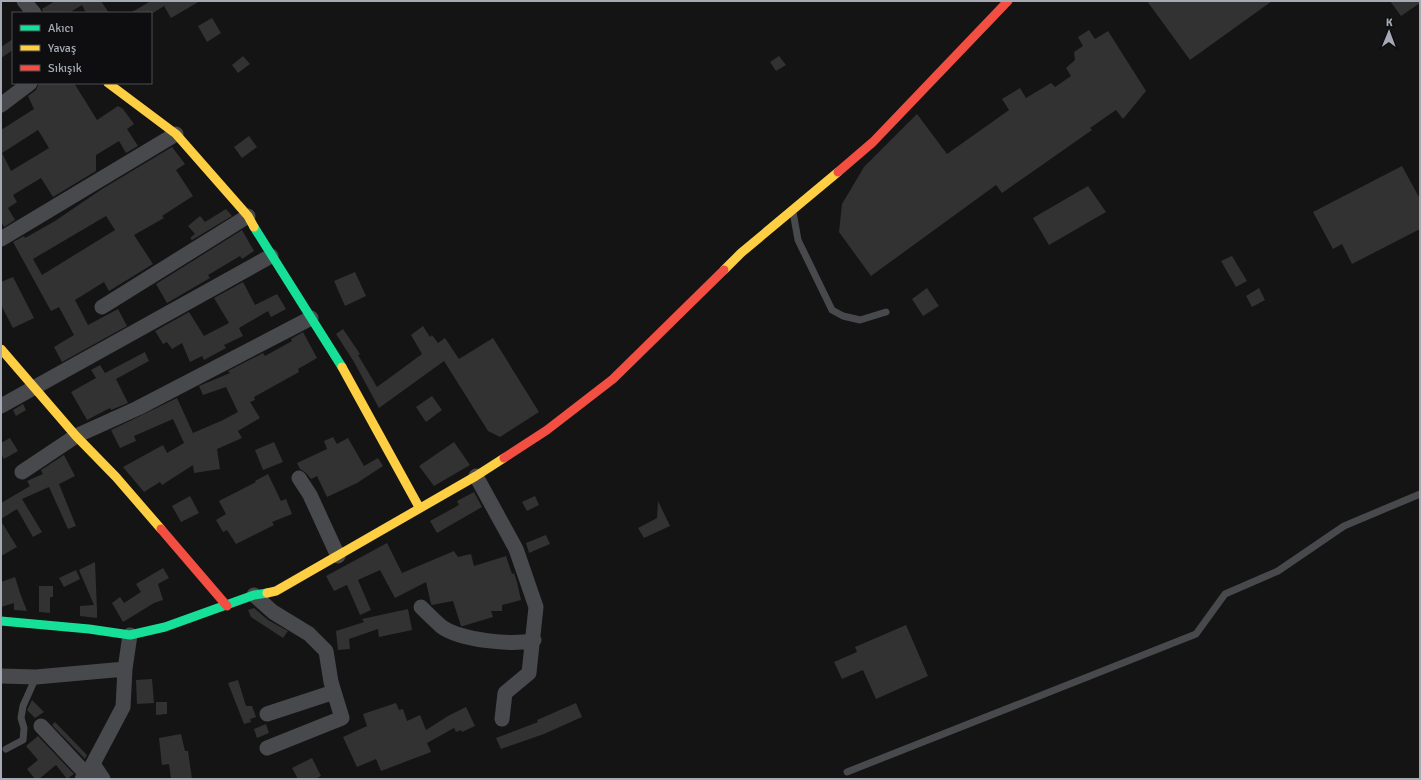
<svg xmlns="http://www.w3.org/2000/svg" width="1421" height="780" viewBox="0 0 1421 780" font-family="Signika,sans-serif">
  <rect width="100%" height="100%" fill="#141414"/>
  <!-- building -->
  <path fill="#323233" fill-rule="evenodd" d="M55,1H101L109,13H86L82,5L69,13H43L42,9Z
    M151,1H200L171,18L164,6L153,13H130Z
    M1147,1H1272L1190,60Z
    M1390,1H1420V3L1401,16Z
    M212,18L221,33L207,42L198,26Z
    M1089,30L1095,39L1108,31L1146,91L1123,119L1116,110L1090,128L1092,130L1002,193L996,185L871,276L839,232L842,204L864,167L917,114L947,154L1009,110L1002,99L1020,88L1026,98L1051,83L1055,87L1071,76L1066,68L1075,60L1074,52L1083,46L1078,37Z
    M13,39V50L1,58V47Z
    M243,56L250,64L238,73L232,65Z
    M779,56L786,65L776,71L770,62Z
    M39,83H74L97,120L118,106L123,109L134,124L127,129L138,146L126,153L119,141L96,155V171L53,197L41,178L13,195L17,202L8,208L15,220L4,227L1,221V130L34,109L28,96L36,90ZM38,130L49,148L11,171L2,153Z
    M249,136L257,147L242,158L234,147Z
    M172,147L185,164L176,170L193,196L162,216L164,218L134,235L153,264L109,291L104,282L75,300L88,325L118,309L127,326L62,362L54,347L74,335L59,307L51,311L13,242L24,236L25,238L55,221L102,189ZM106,216L115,230L42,275L33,259Z
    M1402,166L1420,199V229L1352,264L1342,244L1333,249L1313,212Z
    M1088,186L1106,212L1049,245L1033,218Z
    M226,209L232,216L192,240L190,238L195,234L188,226L200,216L205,222Z
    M242,230L254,251L242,259L240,256L208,275L210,278L167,303L156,284Z
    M1232,256L1247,281L1236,287L1221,261Z
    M355,272L366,296L345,306L334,281Z
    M13,277L34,318L13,328L1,305V282Z
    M243,282L255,305L277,294L286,309L271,317L268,311L239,328L243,336L224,345L226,348L204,360L202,356L190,362L182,343L172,349L167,342L163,344L155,331L189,312L204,336L229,323L214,298Z
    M927,288L939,306L923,316L912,299Z
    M1259,288L1265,300L1252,307L1246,296Z
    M423,326L430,337L432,335L438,343L445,338L459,359L493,338L539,412L500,437L488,431L444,361L379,408L354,362L336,334L343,329L360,354L358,355L377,387L422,354L411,335Z
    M303,332L317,358L298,369L299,372L254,397L255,400L250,402L260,418L238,431L242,438L217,449L220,469L194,473L193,465L162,485L160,482L144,492L123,467L163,445L167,453L184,443L173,419L134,436L136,441L120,448L111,430L177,398L193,433L223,420L238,412L226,387L203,395L199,386L230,373L228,371L263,353L265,356L292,341L291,339Z
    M145,352L149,361L116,379L128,403L111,410L110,408L87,420L71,392L96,378L91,370L100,365L105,373Z
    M432,396L442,410L426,422L416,407Z
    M23,404L26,410L16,416L13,410Z
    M333,437L337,444L348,438L364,466L378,458L383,466L357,483L327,497L317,476L311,479L306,473L300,469L297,463L327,449L324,441Z
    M10,438L18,451L4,459L1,454V443Z
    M274,442L283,462L263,470L255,450Z
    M454,442L470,465L434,486L419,466Z
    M64,455L75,476L59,484L76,526L68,529L49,487L22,499L42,532L33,537L17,509L1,519V503L30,486L27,481L43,474L41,470Z
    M268,474L281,501L286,499L292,514L272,522L274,525L236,544L227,530L223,532L216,520L226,514L219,501L256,482L255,481Z
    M474,492L482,507L437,533L430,521L459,505L457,501Z
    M190,496L199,513L181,522L172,506Z
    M535,496L539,505L527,511L522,502Z
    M658,501L670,526L644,538L638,528L657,518Z
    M1,521L17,547L1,556Z
    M546,535L550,544L529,553L526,543Z
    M387,543L402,573L454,551L458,557L471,554L474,566L506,556L512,574L514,573L517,582L521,600L502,605V611H491L493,617L463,626H461L453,601L432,605L431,604L426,582L395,598L380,570L358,580L371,610L360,615L347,585L334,591L326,576Z
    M95,562L97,610V618L80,616V606L94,605L79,570Z
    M163,568L169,578L158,584L163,600L154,603L123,622L112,603L120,597L124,603L141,592L136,584Z
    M76,570L80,579L64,587L59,578Z
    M15,577L20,593L27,611L14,610V603L1,607V582Z
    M39,586H53V597H50V613L39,612Z
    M254,608L268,620L288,631L283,638L251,617L248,610Z
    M408,609L412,630L379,637L378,629L349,639L350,649L338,650L336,631L364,622L362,619Z
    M906,625L928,676L876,699L863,670L842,679L834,662L857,652L855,647Z
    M152,679L154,703L137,704L136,680Z
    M238,680L246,706H252L256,717L250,719L251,722L244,724L228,683Z
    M32,700L44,712L35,718L27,710Z
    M156,702H167V714L156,715Z
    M396,703L399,710L403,709L407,721L420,715L426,730L448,716L466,707L475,726L462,732L461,730L456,732L454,728L427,743L431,752L381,771L376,759L357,767L343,737L367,726L363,714Z
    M576,703L582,717L544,734L501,749L496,738L538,722L537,720Z
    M55,722L87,755L85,759L52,725Z
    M266,724L269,733L257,738L254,729Z
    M181,734L185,751H188L192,779H171L169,764L162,765L159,738Z
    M38,736L74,774L67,779L56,765L39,779H35L27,769L38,760L26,746Z
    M312,758L321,776L315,779H298L292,768Z"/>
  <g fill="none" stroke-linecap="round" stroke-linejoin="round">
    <!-- lane -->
    <path stroke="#48494d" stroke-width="7" d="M793,212L798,240L832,310L843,316L860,320L886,312
      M6,749L23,740L24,728L21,718L23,706L36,677
      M847,772L1196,634L1225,594L1278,571L1344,526L1420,494"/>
    <!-- street -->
    <path stroke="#48494d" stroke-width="15" d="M24,1L34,13
      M1,105L30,83
      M1,239L176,134
      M102,307L248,216
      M1,406L271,256
      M22,472L76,436L138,408L311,318
      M476,476L516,549L536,607L529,673L505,693L502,719
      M299,478L310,495L338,556
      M254,595L273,612L309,634L326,651L331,682L342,718L267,748
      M421,607C428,614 435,621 442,627C461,640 512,646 534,640
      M1,676L36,677L125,669
      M267,714L334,692
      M41,726L87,775
      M93,764L103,779
      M82,779L87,775L123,707L125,669L130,635"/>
    <!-- fast -->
    <path stroke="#16e098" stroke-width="9" d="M254,227L342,367
      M1,621L89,629L130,635L165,627L254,595L267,593"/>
    <!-- slow -->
    <path stroke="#ffcf43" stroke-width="9" d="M108,83L176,134L248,216L254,227
      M724,270L741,253L838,172
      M1,349L76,436L116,477L161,529
      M342,367L419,507
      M267,593L276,591L476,476L504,458"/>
    <!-- jam -->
    <path stroke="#f24e42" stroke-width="9" d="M838,172L873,142L1008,1
      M504,458L547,430L613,379L724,270
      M161,529L227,606"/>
  </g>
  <!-- border -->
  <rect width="1421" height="780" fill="none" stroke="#a5aab5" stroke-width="4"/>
  <!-- legend -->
  <rect x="12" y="12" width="140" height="72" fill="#0e0e10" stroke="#4a4c52"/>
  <rect x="20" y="25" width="20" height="6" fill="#16e098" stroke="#4a4c52"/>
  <text x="48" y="32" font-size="12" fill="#a5aab5">Akıcı</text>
  <rect x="20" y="45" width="20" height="6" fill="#ffcf43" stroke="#4a4c52"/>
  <text x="48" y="52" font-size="12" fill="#a5aab5">Yavaş</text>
  <rect x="20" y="65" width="20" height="6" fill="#f24e42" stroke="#4a4c52"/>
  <text x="48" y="72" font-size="12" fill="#a5aab5">Sıkışık</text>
  <!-- north arrow -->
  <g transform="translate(1389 32) rotate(1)" stroke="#0e0e10" stroke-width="3" paint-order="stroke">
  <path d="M0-3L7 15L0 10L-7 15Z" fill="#a5aab5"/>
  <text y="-6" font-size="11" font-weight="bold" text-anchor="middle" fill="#a5aab5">K</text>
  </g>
</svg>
